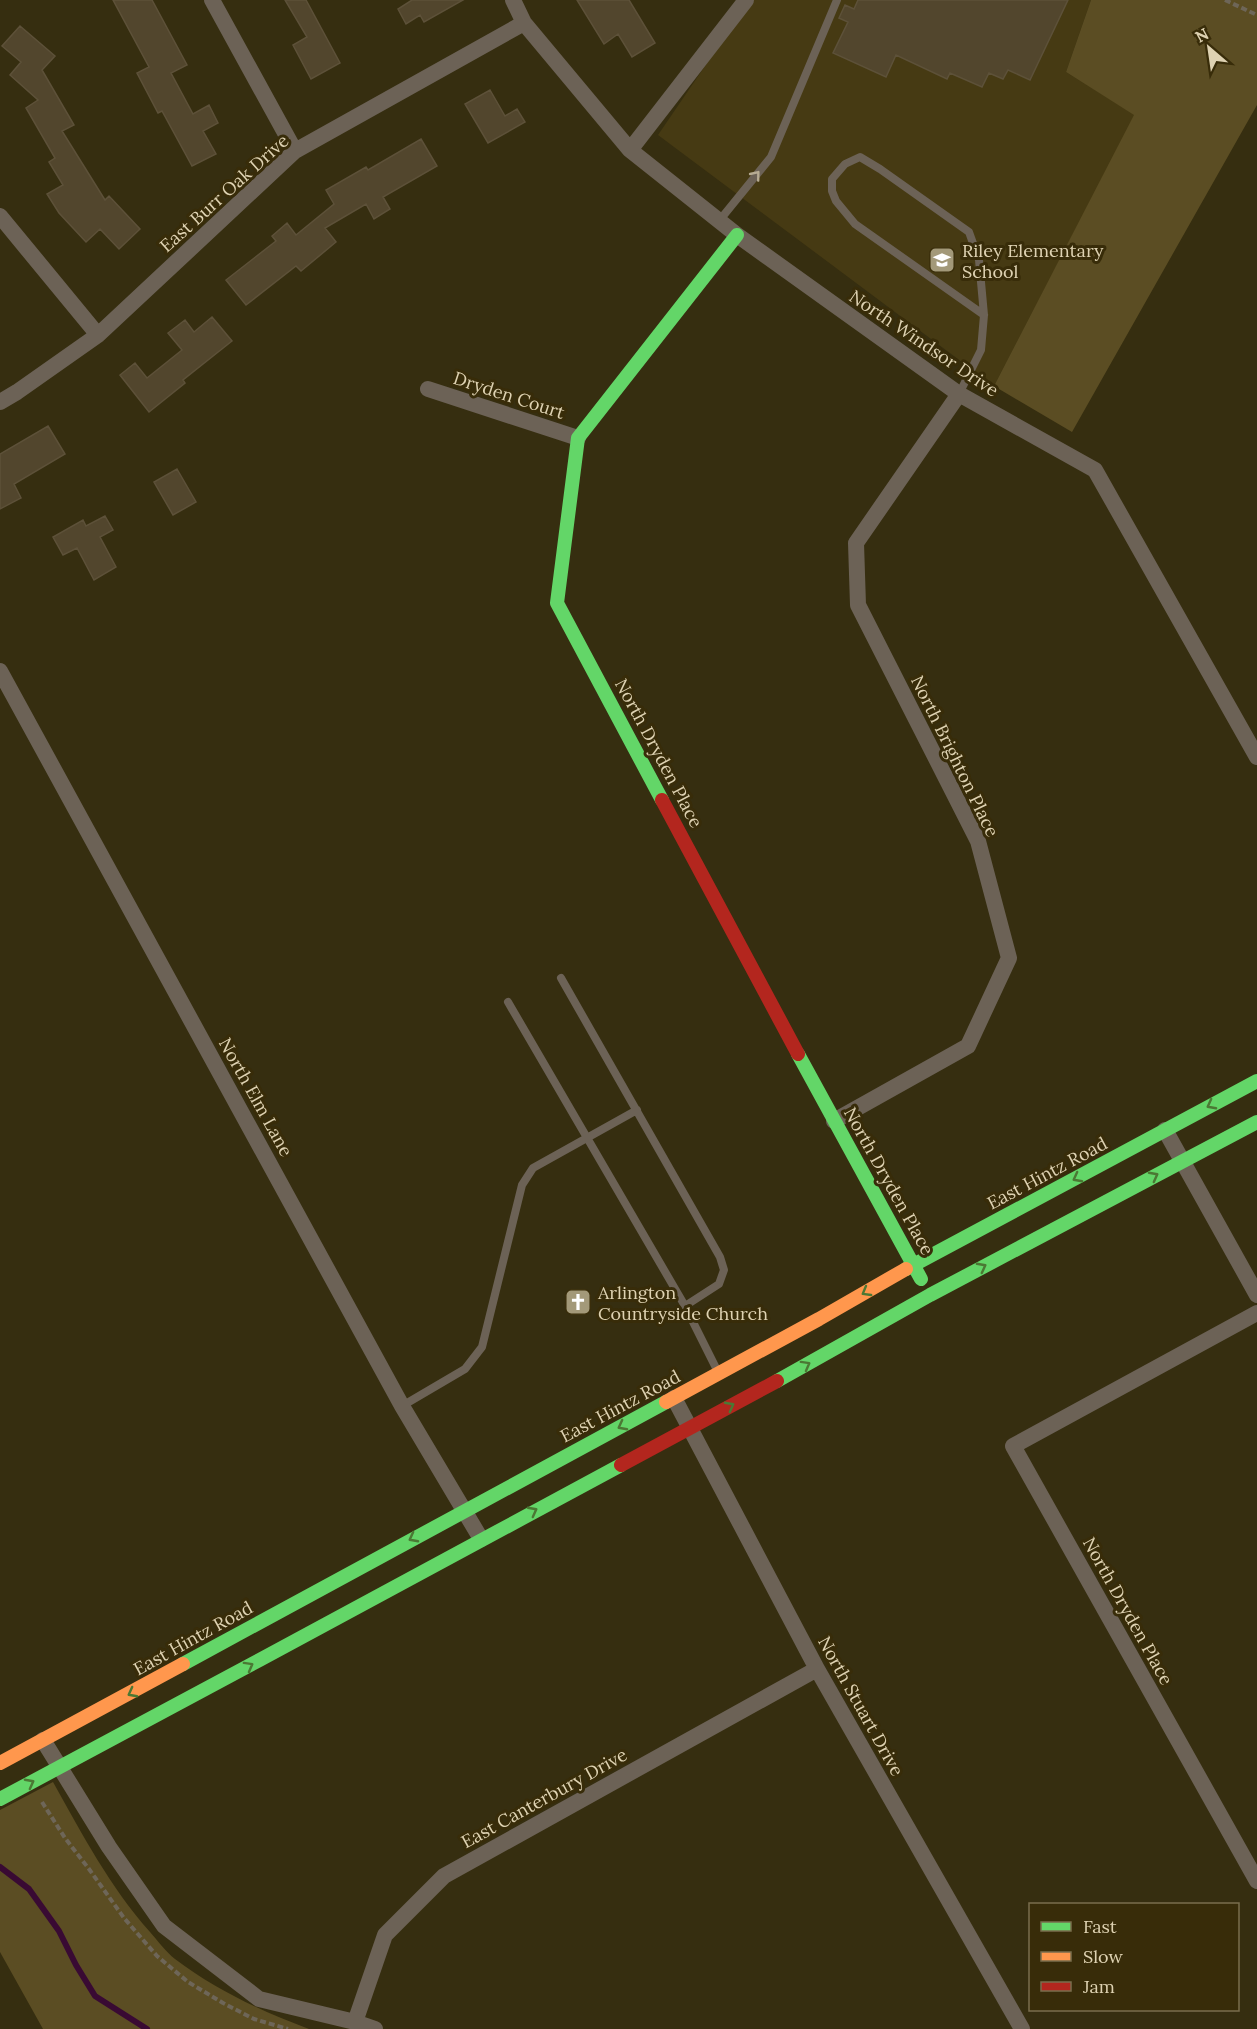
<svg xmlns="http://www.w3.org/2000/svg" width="1257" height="2029" viewBox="0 0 1257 2029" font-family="Lora,serif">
  <rect width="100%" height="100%" fill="#362e10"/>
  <!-- built -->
  <path fill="#463a13" d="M750,0H1091L1066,72L1135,115L994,386L658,135Z"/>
  <!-- green -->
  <path fill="#5b4d23" d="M1091,0H1257V105L1072,432L994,386L1134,115L1066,72Z
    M53,1782C82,1834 110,1887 150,1932C158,1941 166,1952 175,1959C216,1990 261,2011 309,2029H43L0,1952V1810Z"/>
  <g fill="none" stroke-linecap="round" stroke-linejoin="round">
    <!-- stream -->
    <path stroke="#390a33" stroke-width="6" d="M0,1867L29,1889L59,1931L76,1965L95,1996L147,2029"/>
  </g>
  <!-- building -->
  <path fill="#52462d" stroke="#5d5139" stroke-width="1.5" d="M113,0H152L187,65L171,73L193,114L209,105L218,123L203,131L216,154L192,166L162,111L158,113L137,73L149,67Z
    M285,0H306L340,63L311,79L293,45L307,37Z
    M412,0H463L424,22L420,15L406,24L398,9Z
    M577,0H629L655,43L632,57L618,34L604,44Z
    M858,0H1068L1030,80L1008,70L1003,79L989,73L982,87L950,73L947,79L896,55L886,77L833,53L848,22L839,18L845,5L854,9Z
    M20,26L55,56L42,70L74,125L62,131L105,200L109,196L140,229L119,249L100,229L86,242L59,213L47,194L63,185L49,162L55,158L26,108L38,100L10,75L21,62L2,46Z
    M490,90L505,116L517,109L525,122L488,143L465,104Z
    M421,139L437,166L383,197L390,209L374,219L366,204L325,228L336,242L301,271L296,266L246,305L226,280L276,241L272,236L287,223L296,235L334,204L326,190L366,167L368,170Z
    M212,317L232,341L183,380L185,383L149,412L120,375L135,363L147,378L182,350L168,333L185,320L194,332Z
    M48,426L65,454L14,484L21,498L0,509V454Z
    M177,469L196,502L173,515L154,482Z
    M105,516L113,530L100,537L116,567L94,580L77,548L63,555L53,537L83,520L86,526Z"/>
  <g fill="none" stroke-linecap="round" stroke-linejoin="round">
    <!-- path -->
    <path stroke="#6e6658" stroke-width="4" stroke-dasharray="6 3" stroke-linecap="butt" d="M1225,0L1257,15
      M42,1802L65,1838L89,1869L124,1918L157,1956L188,1982L223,2003L254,2019L288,2029"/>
    <!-- lane -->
    <path stroke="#6c6256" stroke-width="8" d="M719,221L771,157L837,0
      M959,394L981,350L984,315L979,260L969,232L880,169L860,157L845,164L832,179V191L836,201L855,224L984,315
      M561,978L720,1257L724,1270L719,1284L685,1306
      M508,1002L685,1306L718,1372
      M402,1406L465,1369L482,1347L522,1185L533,1168L637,1110"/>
    <!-- street -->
    <path stroke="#6c6256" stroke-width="16" d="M212,0L295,151
      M513,0L524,23L630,150L737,235L959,394L1095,470L1257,757
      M630,150L746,0
      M0,216L98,335
      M428,389L578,438
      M0,402L17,392L98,335L295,151L524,23
      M0,671L402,1406L481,1539
      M834,1121L968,1046L1009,958L978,841L858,605L856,543L959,394
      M1165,1130L1257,1295
      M1257,1313L1013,1446L1257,1881
      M674,1398L817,1669L1022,2029
      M43,1740L109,1847L164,1926L259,1999L355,2022L375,2029
      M355,2022L385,1935L444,1876L817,1669"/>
    <!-- fast -->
    <path stroke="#63d668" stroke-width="14" d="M662,800L557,603L578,438L737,235
      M798,1054L921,1279
      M906,1269L1257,1081
      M777,1381L930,1295L1257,1122
      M183,1664L666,1402
      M0,1799C208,1689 413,1576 621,1465"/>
    <!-- slow -->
    <path stroke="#ff974d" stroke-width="14" d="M666,1402L819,1319L906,1269
      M0,1763L183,1664"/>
    <!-- jam -->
    <path stroke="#b3261e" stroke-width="14" d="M662,800L798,1054
      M621,1465L777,1381"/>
  </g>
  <!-- one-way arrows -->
  <defs><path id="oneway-chevron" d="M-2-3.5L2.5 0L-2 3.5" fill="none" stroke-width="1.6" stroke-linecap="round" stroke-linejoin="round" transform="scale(1.5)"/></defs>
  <use stroke="#b6ab92" href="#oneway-chevron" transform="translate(756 175) rotate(-51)"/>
  <g stroke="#4b7834">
    <use href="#oneway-chevron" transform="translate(1211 1105) rotate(152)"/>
    <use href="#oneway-chevron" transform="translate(1154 1176) rotate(-28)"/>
    <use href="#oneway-chevron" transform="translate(1077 1178) rotate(152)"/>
    <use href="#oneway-chevron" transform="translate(982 1267) rotate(-28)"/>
    <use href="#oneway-chevron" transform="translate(866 1292) rotate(150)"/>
    <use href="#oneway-chevron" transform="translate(806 1365) rotate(-29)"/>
    <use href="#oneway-chevron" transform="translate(730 1406) rotate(-28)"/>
    <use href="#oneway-chevron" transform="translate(622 1426) rotate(152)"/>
    <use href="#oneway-chevron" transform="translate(533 1511) rotate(-28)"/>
    <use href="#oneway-chevron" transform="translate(413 1538) rotate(152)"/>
    <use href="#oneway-chevron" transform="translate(249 1666) rotate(-29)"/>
    <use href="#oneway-chevron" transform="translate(132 1693) rotate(152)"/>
    <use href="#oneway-chevron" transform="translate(30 1783) rotate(-28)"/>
  </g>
  <!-- icons -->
  <defs>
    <g id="school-square" transform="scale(1.35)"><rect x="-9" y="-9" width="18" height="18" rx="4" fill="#a39979" stroke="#382c09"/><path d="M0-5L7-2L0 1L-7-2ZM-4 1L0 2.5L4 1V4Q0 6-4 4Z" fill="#fff"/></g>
    <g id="church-square" transform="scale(1.35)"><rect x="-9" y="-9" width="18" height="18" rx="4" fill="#a39979" stroke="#382c09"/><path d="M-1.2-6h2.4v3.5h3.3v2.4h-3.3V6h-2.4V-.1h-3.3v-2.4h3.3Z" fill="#fff"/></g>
  </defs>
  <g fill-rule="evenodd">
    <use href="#school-square" x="942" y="260"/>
    <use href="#church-square" x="578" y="1302"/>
  </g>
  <g text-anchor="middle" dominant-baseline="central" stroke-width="6" stroke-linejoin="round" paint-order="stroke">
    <!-- street labels -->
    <g font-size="18" fill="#ded2b2" stroke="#382c09">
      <text transform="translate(224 193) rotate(-42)">East Burr Oak Drive</text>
      <text transform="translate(924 343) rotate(34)">North Windsor Drive</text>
      <text transform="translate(509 395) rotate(18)">Dryden Court</text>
      <text transform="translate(659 753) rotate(62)">North Dryden Place</text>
      <text transform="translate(955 756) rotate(64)">North Brighton Place</text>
      <text transform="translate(256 1097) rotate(61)">North Elm Lane</text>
      <text transform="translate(1047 1173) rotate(-28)">East Hintz Road</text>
      <text transform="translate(889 1181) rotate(61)">North Dryden Place</text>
      <text transform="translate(620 1406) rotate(-28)">East Hintz Road</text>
      <text transform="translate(1128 1611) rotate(61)">North Dryden Place</text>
      <text transform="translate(193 1638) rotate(-29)">East Hintz Road</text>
      <text transform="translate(861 1706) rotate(61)">North Stuart Drive</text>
      <text transform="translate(544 1798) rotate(-29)">East Canterbury Drive</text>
    </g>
    <!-- poi labels -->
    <g font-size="18" fill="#ded2b2" stroke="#382c09" text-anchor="start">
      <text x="962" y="250">Riley Elementary<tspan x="962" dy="21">School</tspan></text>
      <text x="598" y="1292">Arlington<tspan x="598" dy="21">Countryside Church</tspan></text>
    </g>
  </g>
  <!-- legend -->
  <rect x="1029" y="1903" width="210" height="108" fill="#382c09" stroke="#7a6e4d" stroke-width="1.5"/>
  <rect x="1041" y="1922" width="30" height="9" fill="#63d668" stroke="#7a6e4d" stroke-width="1.5"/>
  <text x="1083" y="1933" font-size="18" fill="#ded2b2">Fast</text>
  <rect x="1041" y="1952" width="30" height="9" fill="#ff974d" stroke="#7a6e4d" stroke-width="1.5"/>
  <text x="1083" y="1963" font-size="18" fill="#ded2b2">Slow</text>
  <rect x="1041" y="1982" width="30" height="9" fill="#b3261e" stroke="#7a6e4d" stroke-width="1.5"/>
  <text x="1083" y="1993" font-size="18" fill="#ded2b2">Jam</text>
  <!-- north arrow -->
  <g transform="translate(1209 48) rotate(331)" stroke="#382c09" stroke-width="4.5" paint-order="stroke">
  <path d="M0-4.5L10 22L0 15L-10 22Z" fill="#ded2b2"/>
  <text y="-9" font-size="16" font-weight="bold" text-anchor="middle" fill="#ded2b2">N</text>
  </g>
</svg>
